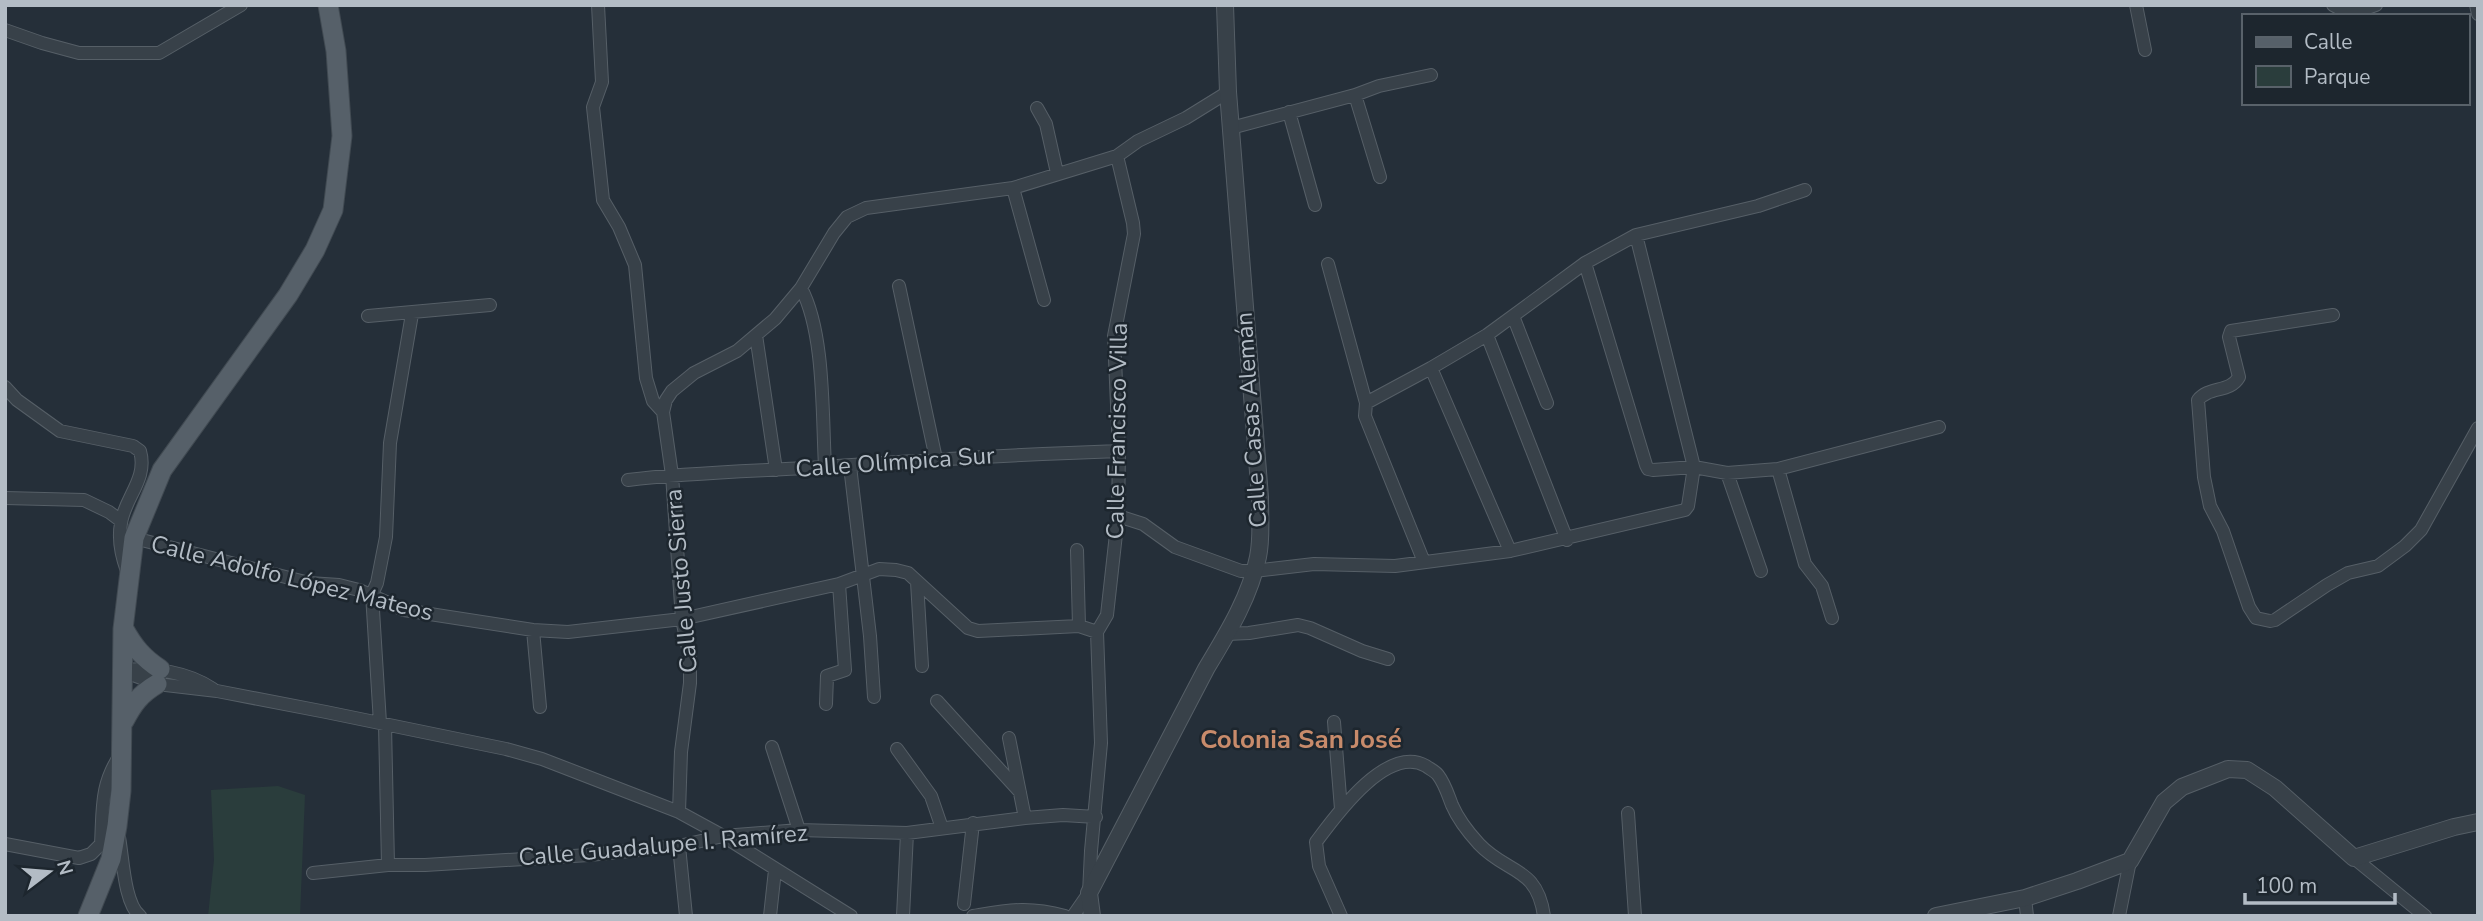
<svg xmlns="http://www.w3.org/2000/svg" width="2483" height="921" viewBox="0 0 2483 921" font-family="'Nunito Sans',sans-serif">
  <rect width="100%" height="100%" fill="#252f39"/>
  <!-- green -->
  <path fill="#2a3d3c" d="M278,786L305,795L300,916H208L214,860L211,790Z"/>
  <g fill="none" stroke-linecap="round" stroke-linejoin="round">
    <!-- minor casing -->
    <g stroke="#565f67" stroke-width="14">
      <path id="minor" d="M598,5L602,82L593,107L603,200L619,227L635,265L646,378L653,401L663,412L672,475L682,619L690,658V683L681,752L679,812
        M2136,5L2145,50
        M2333,5C2349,15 2360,11 2376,5
        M2476,5L2478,14
        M5,30L42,43L79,53H159L241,5
        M1355,95L1380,177
        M1037,108L1046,124L1057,173
        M1289,112L1315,205
        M1231,128L1355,95L1379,86L1431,75
        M1013,188L1044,300
        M1585,263L1646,465L1648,469L1653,470L1694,467L1636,235
        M1328,264L1366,403
        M899,286L936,459
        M801,288C825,333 822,415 825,466
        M2333,315L2231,331L2229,337L2239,377C2230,393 2209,386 2198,400L2204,477L2210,506L2223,531L2249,607L2256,618L2270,621L2275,620L2327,585L2348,573L2378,566L2405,546L2421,530L2478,428
        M368,316L490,305
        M1513,316L1547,403
        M756,335L776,470
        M1487,335L1567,540
        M1431,368L1510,551
        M5,387L17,400L60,431L133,446L140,451C148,479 125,497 121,523C118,540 121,555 127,571
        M663,412L666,400L672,391L694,373L737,351L775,319L801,288L834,233L847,217L866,208L1013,188L1117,156L1138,141L1186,118L1228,92
        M850,466L870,636L874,697
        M1778,469L1805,564L1822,586L1832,618
        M1727,473L1761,571
        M628,480C702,471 777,471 852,465C941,459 1030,454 1119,451
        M5,498L84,500L109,512L121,521
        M1118,516L1143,524L1175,547L1241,571H1254L1314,564L1395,566L1510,551L1685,510L1688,506L1694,467L1727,473L1778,469L1939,427
        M134,538L309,583L339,585L359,590L404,610L533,630L568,632L682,619L839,584L879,569L896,570L908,573L968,628L978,631L1079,626L1097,632
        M1077,550L1079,626
        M1424,562L1365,416L1366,403L1431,368L1487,335L1585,263L1636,235L1758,206L1805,190
        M917,582L922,666
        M533,630L540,707
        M1227,634L1249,633L1298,625L1310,628L1362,651L1388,659
        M124,670C154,667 188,672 213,689
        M122,671L157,684L217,691L326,712L506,749L542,759L679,812L723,836L851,916
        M937,701L1020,792
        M826,704L827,676L845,670L839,584
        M1334,722L1341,809
        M380,723L372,594L377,583L386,537L390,443L412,314
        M385,725L388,865
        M1009,738L1025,818
        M772,747L799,830
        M897,749L931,796L942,828
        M1628,813L1635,916
        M119,837C123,858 124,903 140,916
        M5,844L79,858L91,854L101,844C103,809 100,784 121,754
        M679,846L686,916
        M2354,858L2425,916
        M313,873L388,865H425L589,855L679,846L723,836L799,830L907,833L1025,818L1063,815L1096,817
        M2025,898L2027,916
        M964,904L973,823
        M770,916L775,870
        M903,916L907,833
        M973,916C1010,910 1028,906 1065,916
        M1073,916L1089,893L1091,851L1101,743L1097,632L1107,615L1118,516L1119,451L1114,336L1134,234L1133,223L1117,156
        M1341,916L1319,866L1316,842C1336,815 1387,744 1426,766C1430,769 1435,771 1438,775C1445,784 1448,795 1452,805C1458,819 1468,832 1479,844C1507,874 1537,866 1544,916
        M2119,916L2130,861"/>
    </g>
    <!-- tertiary casing -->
    <g stroke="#565f67" stroke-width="18">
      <path id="tertiary" d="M1092,916L1089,893L1206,669C1227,634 1250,597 1258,557C1262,538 1260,517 1260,497L1228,92L1225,5
        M1936,916L2025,898L2077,881L2130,861L2164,802L2182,787L2228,769L2247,770L2275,788L2354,858L2454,827L2478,822"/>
    </g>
    <!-- primary casing -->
    <g stroke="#414a52" stroke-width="21">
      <path id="primary" d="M124,629C134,647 143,658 160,669
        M124,721C133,704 140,694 157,684
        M88,916L111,859L117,826L121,791L123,629L134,538L162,470L288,295L315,250L333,210L342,136L336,51L328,5"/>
    </g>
    <!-- minor -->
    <use href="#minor" stroke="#384149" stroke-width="12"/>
    <!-- tertiary -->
    <use href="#tertiary" stroke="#384149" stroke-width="16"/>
    <!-- primary -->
    <use href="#primary" stroke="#566069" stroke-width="19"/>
  </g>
  <g text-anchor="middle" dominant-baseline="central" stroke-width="5" stroke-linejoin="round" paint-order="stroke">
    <!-- street labels -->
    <g font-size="24" fill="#b3bcc5" stroke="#1d262e">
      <text transform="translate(1251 420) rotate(-94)">Calle Casas Alemán</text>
      <text transform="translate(1117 431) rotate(-89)">Calle Francisco Villa</text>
      <text transform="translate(895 462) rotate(-4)">Calle Olímpica Sur</text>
      <text transform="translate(292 578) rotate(14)">Calle Adolfo López Mateos</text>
      <text transform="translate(681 581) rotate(-95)">Calle Justo Sierra</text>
      <text transform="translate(663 845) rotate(-5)">Calle Guadalupe I. Ramírez</text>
    </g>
    <!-- neighbourhood labels -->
    <g font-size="26" font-weight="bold" fill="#c88b6b" stroke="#1d262e">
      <text x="1301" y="739">Colonia San José</text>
    </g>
  </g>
  <!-- border -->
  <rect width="2483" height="921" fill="none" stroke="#b3bcc5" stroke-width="14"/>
  <!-- legend -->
  <rect x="2242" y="14" width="228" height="91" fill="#1d262e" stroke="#59626a" stroke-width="2"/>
  <rect x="2256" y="37" width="35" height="10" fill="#566069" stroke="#59626a" stroke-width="2"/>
  <text x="2304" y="49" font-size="21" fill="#b3bcc5">Calle</text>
  <rect x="2256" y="66" width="35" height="21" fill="#2a3d3c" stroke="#59626a" stroke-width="2"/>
  <text x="2304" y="84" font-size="21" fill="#b3bcc5">Parque</text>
  <!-- north arrow -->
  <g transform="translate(49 872) rotate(74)" stroke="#1d262e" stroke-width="5" paint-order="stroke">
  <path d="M0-5L12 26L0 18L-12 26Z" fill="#b3bcc5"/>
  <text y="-10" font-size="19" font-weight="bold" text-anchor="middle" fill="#b3bcc5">N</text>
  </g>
  <!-- scale -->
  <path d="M2245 893v10h150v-10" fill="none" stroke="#b3bcc5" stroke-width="3.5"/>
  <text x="2256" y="893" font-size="21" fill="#b3bcc5" stroke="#1d262e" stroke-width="5" paint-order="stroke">100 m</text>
</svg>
